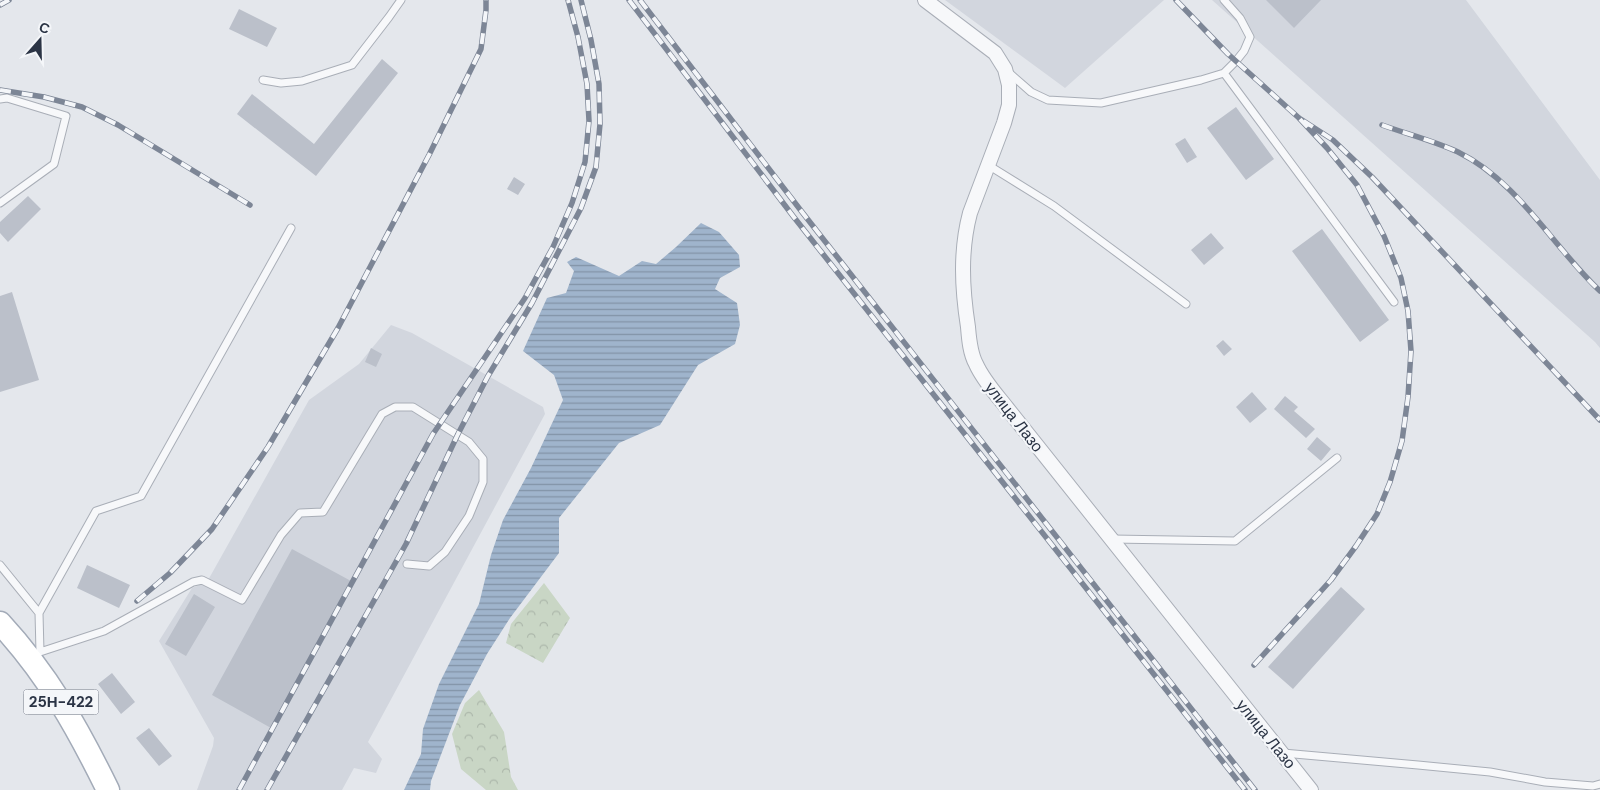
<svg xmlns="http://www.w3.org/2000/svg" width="1600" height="790" viewBox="0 0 1600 790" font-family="'DM Sans',sans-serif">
  <defs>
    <pattern id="forest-crowns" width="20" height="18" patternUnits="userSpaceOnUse" patternTransform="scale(1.25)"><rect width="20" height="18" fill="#c9d6c5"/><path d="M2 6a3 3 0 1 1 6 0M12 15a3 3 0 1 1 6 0" fill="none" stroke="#adb8ab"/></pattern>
    <pattern id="water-rules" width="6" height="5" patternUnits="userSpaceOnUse" patternTransform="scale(1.25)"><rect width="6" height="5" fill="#9fb4cc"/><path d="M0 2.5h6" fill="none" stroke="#8293a7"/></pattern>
  </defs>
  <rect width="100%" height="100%" fill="#e4e7ec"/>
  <!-- built -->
  <path fill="#d2d6de" d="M945,0H1164L1065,88Z
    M1212,0H1466L1600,180V348L1595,342Z
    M391,325L412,333L543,407L545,414L368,742L382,759L376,773L354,768L342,790H197L213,746L214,738L159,641L192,588L207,582L309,400L359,364Z"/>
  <!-- forest -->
  <path fill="url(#forest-crowns)" d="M544,583L570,618L543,663L506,643L511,624Z
    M479,690L504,732L511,777L518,790H486L461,769L452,734L465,703Z"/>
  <!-- water -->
  <path fill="url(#water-rules)" d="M701,223L719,232L739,255L740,267L720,278L715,289L737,303L740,325L735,344L698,365L660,425L619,443L559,518V553L510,618L487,654L460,705L431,781L430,790H404L421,754L423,729L439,684L479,604L491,555L503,520L531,468L563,400L554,375L523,351L547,298L566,293L574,271L567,262L576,257L619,276L642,261L656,264L676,247Z"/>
  <!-- building -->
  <path fill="#bbc0ca" d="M1266,0H1321L1294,28Z
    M239,9L277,28L267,47L229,29Z
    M382,59L398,73L316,176L237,114L252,94L314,144Z
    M1236,107L1274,159L1246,180L1207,128Z
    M1185,138L1197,157L1187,163L1175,144Z
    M514,177L525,184L518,195L507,189Z
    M28,196L41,209L8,242L0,233V222Z
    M1322,229L1389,320L1360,342L1292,251Z
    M1211,233L1224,248L1204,265L1191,250Z
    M12,292L39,380L0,392V296Z
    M1223,340L1232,349L1224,356L1216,346Z
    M371,348L382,354L376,367L365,362Z
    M1252,392L1267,409L1250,423L1236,407Z
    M1285,396L1298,407L1294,411L1315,429L1306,438L1274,409Z
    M1317,437L1331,449L1321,461L1307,449Z
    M292,549L351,581L271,728L212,695Z
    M87,565L130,585L119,608L77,588Z
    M1341,587L1365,609L1293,689L1268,667Z
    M194,594L215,607L186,656L165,644Z
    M112,673L135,702L121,714L98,684Z
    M149,728L172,756L159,766L136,738Z"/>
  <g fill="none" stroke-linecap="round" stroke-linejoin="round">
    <!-- lane casing -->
    <g stroke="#a9aeb7" stroke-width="9">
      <path id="lane" d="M1007,71L1031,92L1048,100L1101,103L1201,80L1224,73L1236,61L1244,51L1250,37L1240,18L1224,0
        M1224,73L1394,302
        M263,80L281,83L302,81L352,65L389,17L401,0
        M0,99L7,98L66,116L54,164L0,203
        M988,165L1054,206L1186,304
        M1112,539L1235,541L1337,458
        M0,565L39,613
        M40,652L39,613L96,511L141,496L291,228
        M33,657L40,652L104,631L193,582L202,580L242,600L281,535L300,513L323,512L382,414L395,407H413L469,442L483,459V482L469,516L445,552L429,566L407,564
        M1283,753L1418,765L1490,772L1545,782L1593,786L1600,784"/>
    </g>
    <!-- street casing -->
    <g stroke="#a9aeb7" stroke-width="16">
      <path id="street" d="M925,0L995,53L1005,69L1009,85V105L1004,123L970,213C960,251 962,288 968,327C969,339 970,353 976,364C983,380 996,394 1007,408L1311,790"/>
    </g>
    <!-- primary casing -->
    <g stroke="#a3abb8" stroke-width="25">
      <path id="primary" d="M0,623C48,675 77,727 108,790"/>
    </g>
    <!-- lane -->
    <use href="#lane" stroke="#f7f8fa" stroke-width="7"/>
    <!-- street -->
    <use href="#street" stroke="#f7f8fa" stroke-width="14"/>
    <!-- primary -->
    <use href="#primary" stroke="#fff" stroke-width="22"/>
    <!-- rail casing -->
    <g stroke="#7d8696" stroke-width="5.5">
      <path id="rail" d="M629,0L793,216L1245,790
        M640,0L802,212L1255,790
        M1176,0L1228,54L1299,118L1333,140L1372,177L1600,420
        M0,5L9,0
        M0,90L44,97L82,107L118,125L250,205
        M1382,125C1407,134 1434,141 1458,152C1519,182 1552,246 1600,291
        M137,601L170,573L212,529L268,447L338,328L429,155L481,49L486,10V0
        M1254,665L1331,580L1356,546L1377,514L1390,482L1402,441L1408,397L1411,351L1408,311L1401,278L1384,236L1357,185L1327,148L1299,118
        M239,790L433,434L525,298L553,247L572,203L585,162L589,121L587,84L578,37L568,0
        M267,790L406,544L458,434L488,376L532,303L581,208L596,167L600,124L599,84L591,40L581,0"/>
    </g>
    <!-- rail -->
    <use href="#rail" stroke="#f4f6f9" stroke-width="4" stroke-dasharray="11" stroke-linecap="butt"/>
  </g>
  <g text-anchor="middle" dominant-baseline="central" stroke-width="4.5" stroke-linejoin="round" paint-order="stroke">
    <!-- shield labels -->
    <rect fill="#f4f6f9" stroke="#676e7b" stroke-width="1" x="23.5" y="689.5" width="75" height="25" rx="4"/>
    <g font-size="15" font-weight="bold" fill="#2b3445">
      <text x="61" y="702">25Н-422</text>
    </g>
    <!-- street labels -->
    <g font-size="16" fill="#2b3445" stroke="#f4f6f9">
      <text transform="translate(1014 417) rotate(52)">улица Лазо</text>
      <text transform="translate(1266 734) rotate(51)">улица Лазо</text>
    </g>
  </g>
  <!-- north arrow -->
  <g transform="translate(40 40) rotate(20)" stroke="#f4f6f9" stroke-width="4" paint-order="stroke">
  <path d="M0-4L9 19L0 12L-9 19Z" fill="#2b3445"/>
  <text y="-8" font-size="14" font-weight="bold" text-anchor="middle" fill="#2b3445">С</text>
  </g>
</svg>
